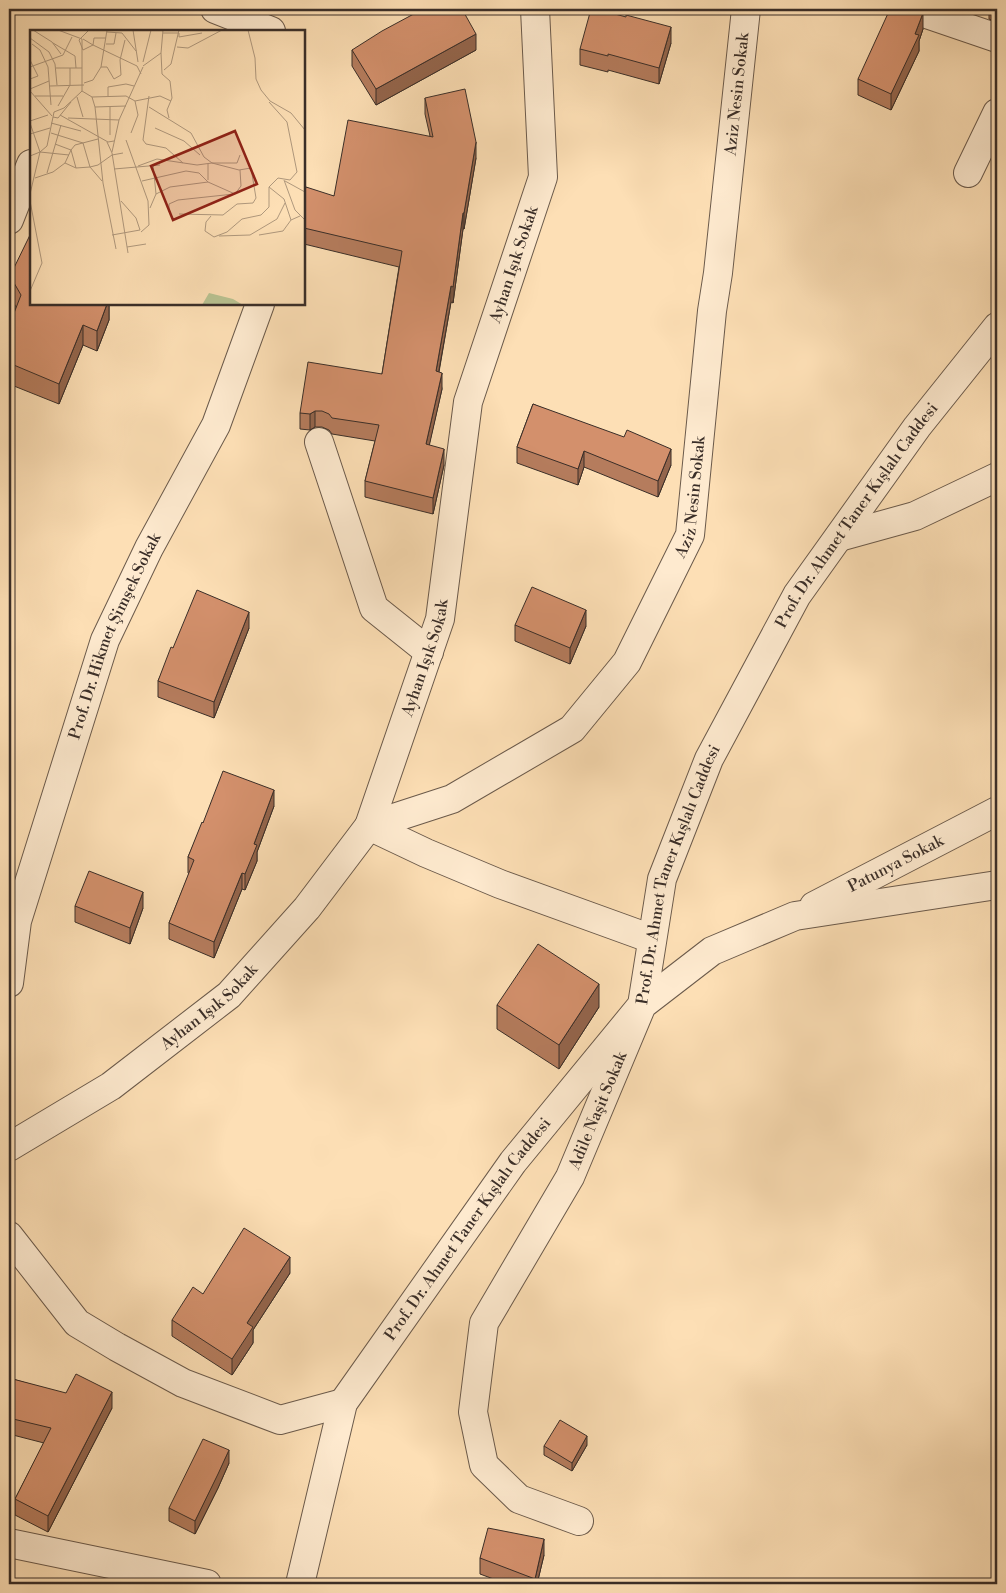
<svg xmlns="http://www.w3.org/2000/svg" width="1006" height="1593" viewBox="0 0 1006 1593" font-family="'Libre Bodoni',serif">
  <rect width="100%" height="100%" fill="#fddfb5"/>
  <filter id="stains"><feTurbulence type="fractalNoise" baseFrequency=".004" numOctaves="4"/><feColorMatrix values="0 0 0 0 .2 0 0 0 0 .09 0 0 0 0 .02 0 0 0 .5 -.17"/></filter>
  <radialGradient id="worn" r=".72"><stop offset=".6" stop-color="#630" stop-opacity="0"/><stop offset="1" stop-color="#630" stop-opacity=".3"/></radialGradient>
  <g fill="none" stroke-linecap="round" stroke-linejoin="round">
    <!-- minor casing -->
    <g stroke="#6b5a4b" stroke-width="30">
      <g id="minor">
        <path d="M215,9L271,31"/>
        <path d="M912,9L997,38"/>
        <path d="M968,173L997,113"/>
        <path d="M9,220L31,164"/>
        <path d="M319,442L374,608L429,652"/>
        <path d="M839,537L915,516L997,477"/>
        <path id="s1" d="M369,826L452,799L572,729L627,662L690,535L712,311L718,273L746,9"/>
        <path d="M369,826L426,853L500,884L652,939"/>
        <path id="s2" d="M814,906L997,811"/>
        <path id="s3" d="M9,983L17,921L105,640L149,548L216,425L260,304"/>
        <path id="s4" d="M9,1147L111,1086L229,995L307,908L369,826L440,619L468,402L543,177L535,9"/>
        <path d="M9,1236L77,1323L117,1347L183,1383L280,1420L343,1403"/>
        <path id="s5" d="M579,1521L519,1499L484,1465L473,1412L484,1323L570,1177L642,1005L712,951L795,916L997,885"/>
        <path d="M9,1543L207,1584"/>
        <path id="s6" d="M300,1584L343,1403L513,1162L642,1005L662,879L709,759L797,595L917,427L997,327"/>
      </g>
    </g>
    <!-- minor -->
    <use href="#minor" stroke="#feeacf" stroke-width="28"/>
  </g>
  <!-- wall -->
  <path fill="#b57c5d" stroke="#3a2e28" d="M989,9H997V22L989,19Z
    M923,29L919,41V51L891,110L858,95V79Z
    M671,43L659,84L608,70V72L580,65V49Z
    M352,50H476L376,105L352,66Z
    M425,98L476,158L464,229H463L453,303L451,302L439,372L442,389L429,445L444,465L433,514L365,497V481L375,441L332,434L329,430L322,427H315L310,430L300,429V413L382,374L399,267L304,244V194L334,196L430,136L425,114Z
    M10,276L109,304V320L97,351L83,345L59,404L9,384V326L16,307L10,296Z
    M533,404L671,465L658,497L584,467L578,485L517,463V447Z
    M515,625L586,626L570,664L515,641Z
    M249,628L214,718L158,697V681L173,648Z
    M274,806L257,852V861L245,890L242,889L214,958L169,939V923L189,874L188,873V857L203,823Z
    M75,906L143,908L130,944L75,922Z
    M497,1005L599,1007L559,1069L497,1029Z
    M290,1273L253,1330V1343L232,1375L172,1336V1320L203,1294Z
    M9,1378L112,1408L48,1532L15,1515V1499L44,1443L9,1434Z
    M587,1445L572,1471L544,1455V1446Z
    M229,1463L218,1488L195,1534L169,1521V1508Z
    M544,1555L537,1584H507L480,1574V1558Z"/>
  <!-- shaded-wall -->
  <path fill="#94654c" stroke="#3a2e28" d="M923,13V29L919,41V51L891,110V94L915,34Z
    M671,27V43L659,84V68Z
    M476,34V50L376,105V89Z
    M476,142V158L464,229V213Z
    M463,213V229L453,303V287Z
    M451,286V302L436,387V371Z
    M107,304H109V320L97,351V331Z
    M83,325V345L59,404V384Z
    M442,373V389L426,460V444Z
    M315,411V427L310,430V414Z
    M444,449V465L433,514V498Z
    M671,449V465L658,497V481Z
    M584,451V467L578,485V469Z
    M586,610V626L570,664V648Z
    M249,612V628L214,718V702Z
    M274,790V806L257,852V861L245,890V874L254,844Z
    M242,873V889L214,958V942Z
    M143,892V908L130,944V928Z
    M599,984V1007L559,1069V1045Z
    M290,1257V1273L253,1330V1343L232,1375V1359L247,1323Z
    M112,1392V1408L48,1532V1516Z
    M587,1436V1445L572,1471V1463Z
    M229,1450V1463L218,1488L195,1534V1521Z
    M544,1539V1555L537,1584H535V1579Z"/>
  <!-- building -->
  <path fill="#d3906c" stroke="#3a2e28" d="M423,9H462L476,34L376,89L352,50L382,31Z
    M591,9H597L626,17V15L671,27L659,68L608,54V56L580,49Z
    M890,9H910L923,13L915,34L919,35L891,94L858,79Z
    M465,89L476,142L464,213H463L453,287L451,286L436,371L442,373L426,444L444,449L433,498L365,481L379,425L332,418L329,414L322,411H315L310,414L300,413L308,362L382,374L402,251L304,228V194L306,187L334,196L348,120L433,137L425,98Z
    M30,235H31V304H107L97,331L83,325L59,384L9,363V326L21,295L10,276Z
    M533,404L624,437L627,430L671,449L658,481L584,451L578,469L517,447Z
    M532,587L586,610L570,648L515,625Z
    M197,590L249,612L214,702L158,681L171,647L173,648Z
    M223,771L274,790L254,844L257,845L245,874L242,873L214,942L169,923L194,860L188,857L202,822L203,823Z
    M89,871L143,892L130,928L75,906Z
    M538,944L599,984L559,1045L497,1005Z
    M244,1228L290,1257L247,1323L253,1327L232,1359L172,1320L193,1287L203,1294Z
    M76,1374L112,1392L48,1516L15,1499L51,1428L9,1418V1378L66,1393Z
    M560,1420L587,1436L572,1463L544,1446Z
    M203,1439L229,1450L218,1474L195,1521L169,1508Z
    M488,1528L544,1539L535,1579L480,1558Z"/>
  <g text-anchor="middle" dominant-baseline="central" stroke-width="4" stroke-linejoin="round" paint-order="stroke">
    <!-- street labels -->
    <g font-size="16" fill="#3a2e28" stroke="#feeacf">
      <text stroke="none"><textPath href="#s1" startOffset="898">Aziz Nesin Sokak</textPath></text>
      <text stroke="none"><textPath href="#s4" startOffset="1070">Ayhan Işık Sokak</textPath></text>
      <text stroke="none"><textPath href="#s1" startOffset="492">Aziz Nesin Sokak</textPath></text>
      <text stroke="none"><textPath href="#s6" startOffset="1226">Prof. Dr. Ahmet Taner Kışlalı Caddesi</textPath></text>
      <text stroke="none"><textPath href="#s3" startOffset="364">Prof. Dr. Hikmet Şimşek Sokak</textPath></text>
      <text stroke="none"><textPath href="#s4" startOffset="665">Ayhan Işık Sokak</textPath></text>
      <text stroke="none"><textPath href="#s2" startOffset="92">Patunya Sokak</textPath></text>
      <text stroke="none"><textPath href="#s6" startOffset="820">Prof. Dr. Ahmet Taner Kışlalı Caddesi</textPath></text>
      <text stroke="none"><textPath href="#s4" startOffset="245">Ayhan Işık Sokak</textPath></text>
      <text stroke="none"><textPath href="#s5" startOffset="498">Adile Naşit Sokak</textPath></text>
      <text stroke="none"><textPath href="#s6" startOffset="400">Prof. Dr. Ahmet Taner Kışlalı Caddesi</textPath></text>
    </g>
  </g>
  <!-- overview -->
  <g transform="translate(30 30)">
    <rect width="275" height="275" fill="#fddfb5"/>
    <path d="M179,263L203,269L213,275H172Z" fill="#b9c392"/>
    <path fill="none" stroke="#af987d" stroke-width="1" d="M3,0L22,12L31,24M28,0L52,9M103,0L108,32M218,0L225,28L226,49L231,60L240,71L261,83L275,100M77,2L92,3L106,21M133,3H149V7L172,3M0,8L19,22L25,34L27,55M76,8H64L63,15L107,36L111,44M23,13L45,26L46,38M2,14L10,20L18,37L21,75M76,14H84L86,3M147,17L158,18L192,0M53,20L63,15L53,9M53,20L49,10L59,0M131,23L132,44L140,51L142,68L137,80L139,88M0,30L8,46L0,49M113,32L121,0M113,36L131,23L133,0M0,37L33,25L42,7M71,37H77L84,49L91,45L90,30L95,10M26,38H52M134,40L141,34L149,0M54,53L63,50L71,37L77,0M20,56L54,55M0,59L19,51M0,61L22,86M52,61L62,67L65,77L73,153L86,219M5,66H33M78,66V57L96,54L104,56M119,66L113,110L116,114L136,118L153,133M47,67L53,87M62,67L96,66L105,71L130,66L141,71M41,72L28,88L23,87L24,82L34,78L52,61V9M239,72L257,92L267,142L260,150L248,148L239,157M28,76L40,55V38M65,77L96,76M119,77L161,103L174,127L182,133H207L210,125M30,85L78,112L84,111M38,88L89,90M0,91L18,85M0,93L10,122M21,93L51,101M125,98L154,111L170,125M21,103L53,113L60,137L72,151M101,103L108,85L105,71M0,104L20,98M80,105V77M96,110L118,171L119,195L111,202M77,112L82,123L98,223M82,122L89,90L113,37M0,126L10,122L39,125M35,133L46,138L60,137L68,135L82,125L93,123M123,134L126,164M178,134V150M108,136L127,129L167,135L182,133L209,140L221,138L226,168L223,173L207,174L193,185L149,184M46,138L41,120L45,115L68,109M84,139L130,135M17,143L31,95M5,148L23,142L35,133L41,120L25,114M254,150L265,180L275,190M112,151L156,141L169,143L178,152M255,151L275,162M239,157L254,169L261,190L270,186M0,164L10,122L17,116L23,87M126,164L140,157L178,152L205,164L211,156L210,140M0,171L12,233L0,261M120,178L126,164M139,182V174L148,170L204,164M181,186L176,192L175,201L184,207L197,202L212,189L231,185L239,177V157M82,205L110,200L106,188L91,171M229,205L253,201L261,190M189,206L220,205L247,189L255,173M97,217L116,214"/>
    <path fill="#8f2418" fill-opacity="0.15" stroke="#8f2418" stroke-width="2.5" d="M205,101L227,154L143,190L121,136Z"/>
    <rect width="275" height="275" fill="none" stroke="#3a2e28" stroke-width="2.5"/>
  </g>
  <!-- margin -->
  <rect width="1006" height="1593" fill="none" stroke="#fddfb5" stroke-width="30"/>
  <rect x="10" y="10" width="986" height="1573" fill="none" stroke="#3a2e28" stroke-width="2.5"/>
  <rect x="15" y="15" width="976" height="1563" fill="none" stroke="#3a2e28"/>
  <rect width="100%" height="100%" filter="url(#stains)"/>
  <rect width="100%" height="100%" fill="url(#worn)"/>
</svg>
